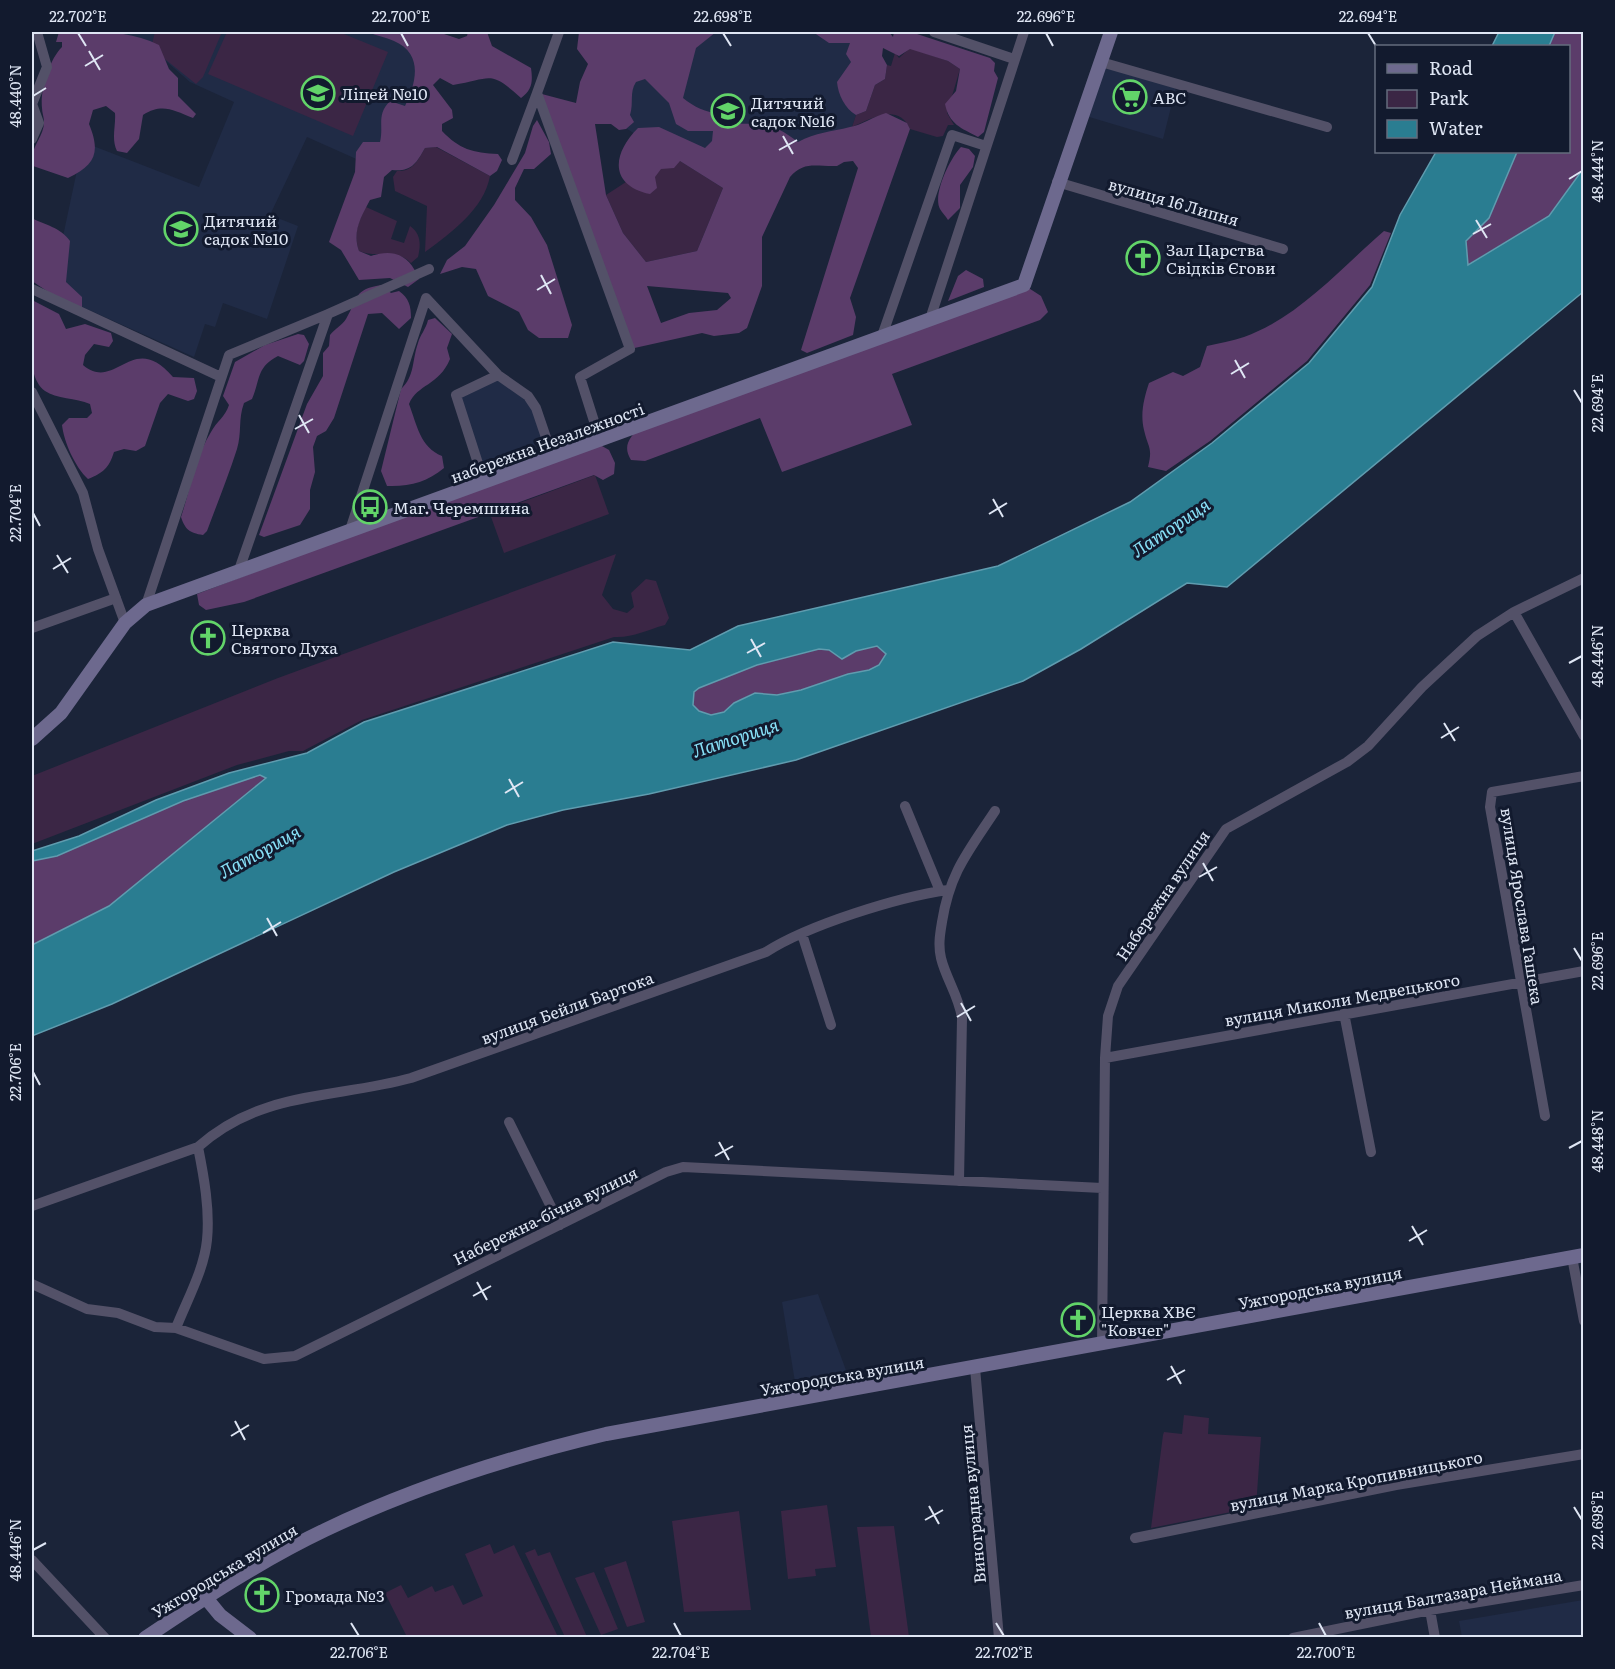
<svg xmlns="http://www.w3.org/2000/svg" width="1615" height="1669" viewBox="0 0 1615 1669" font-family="Literata,serif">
  <rect width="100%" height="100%" fill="#1b2439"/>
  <!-- built -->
  <path fill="#202b46" d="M80,32H384L437,56L372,166L307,137L270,215L298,226L267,319L223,303L215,327L205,324L194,357L51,293L83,142L199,187L234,102L190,82L151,48Z
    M620,32H856L881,40L852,127L723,188L593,108Z
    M1105,67L1176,87L1163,139L1086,116Z
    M498,375L528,396L547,441L479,466L456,395Z
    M818,1294L847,1373L795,1382L782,1302Z
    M1583,1600V1637H1462L1459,1621Z"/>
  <!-- green -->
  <path fill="#3b2645" d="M155,32H222L203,77L196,84L151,48Z
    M227,32H339L388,52L353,136L208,74Z
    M910,48L948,61L960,69L947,113L954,125H948L943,136L937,137L910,129C898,102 871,119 852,127L856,115L866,111L875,85L885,79L887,65L891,66L895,53L899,58Z
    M436,147L490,176C484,209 451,233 425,252L427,206L395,191L393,177L397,171C413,172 418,160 425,148Z
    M669,154L723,188L697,251L646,262L623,233L606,195Z
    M366,207L397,221L391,239L404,243L410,226C421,234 421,244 418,257L411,263C395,247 377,259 359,251C353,235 358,222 366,207Z
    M595,475L609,514L504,553L490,514Z
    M616,554L602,595L613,609L627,613L634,607L631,593L646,579L656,581L669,618L665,625C646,630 633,638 614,637L362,720L303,751H289L237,765L32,844V776L278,678Z
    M1184,1415L1209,1418L1208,1434L1261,1437L1256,1507L1151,1528L1163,1435L1164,1432L1182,1434Z
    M827,1505L836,1567L815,1569L816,1576L788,1579L781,1511Z
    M739,1511L751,1610L684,1612L672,1521Z
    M894,1526L909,1637H871L857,1527Z
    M490,1544L494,1554L514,1545L558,1637H407L385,1593L401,1585L408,1598L432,1586L435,1592L453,1585L463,1605L483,1596L465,1554Z
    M535,1549L538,1556L550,1552L587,1637H565L525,1553Z
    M626,1561L645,1622L627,1627L604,1568Z
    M594,1572L618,1629L601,1635L575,1578Z"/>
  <!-- forest -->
  <path fill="#5b3c6a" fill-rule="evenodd" d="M59,32C94,32 126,29 159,45L169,69L178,78V96L196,114L193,118C173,110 162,103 143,115L139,139L127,153L117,151C111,139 116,126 115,113L106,106L93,110L89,124C101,153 95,165 68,178L33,166C28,148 44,138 44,122C44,117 42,113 42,108C40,90 49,60 62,47V42H56Z
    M368,32H438L459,39L467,36L468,32H487L492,46L531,68C533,82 532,90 521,98C489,69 492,79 453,85L440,78L433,85L452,110L453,118L442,124V131C459,149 473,153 498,154L502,160L497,171L490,176L437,147L425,148C416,164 411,172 392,170L384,177L381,197L370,200C361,217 352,232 359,251L371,256C395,248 410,256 419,279L408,287L390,278L359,280L341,250L329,242L355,172L356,152L363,142H380C384,126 376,115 390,101L405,106C416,83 424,54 394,41C386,37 376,36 368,32Z
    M579,32H716L696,48L683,98C694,107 710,115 724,113L727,117L723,124C756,124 771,120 798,142C816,132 831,132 850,127C862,125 874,116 886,113L907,123L910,129L850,298L856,317L853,335L807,353L801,350L858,168L853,161L844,162L837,166C818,167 804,160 790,177L762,237V286L747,328L739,333L714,336L702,333L630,349L538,93L576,103L580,82L588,64L577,49ZM645,79L669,103L676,124L688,131H713L712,141L705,148L659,127L638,128C612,154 609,185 650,194L657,188L655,177L661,169L674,168L680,161L723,188L697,251L646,262L623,233L606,195L595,124H611L619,130L626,129L634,122L630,115C634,103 629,93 636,82ZM647,286L728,293L731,298L717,310L689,313L661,323Z
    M813,32H889L893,37L894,32H911L990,58L995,63L994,71L998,78L984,132L978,137C961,128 949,124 945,104L956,91L960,69L948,61L910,49L899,56L883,48L882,56L887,65L885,79L875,85L866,111L856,115C845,109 838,94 837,82L851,62L846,54L850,43H829Z
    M1555,32H1583V169L1549,216L1467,265L1466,241L1489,218L1517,152H1568V46H1549Z
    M537,120L549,142L551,154L534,169H524L515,188V200L531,217L547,245L572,325L568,338H539L528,330L519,312L488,296L476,269L462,267L440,274L447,260L465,246L494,205L525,153L533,126Z
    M961,147L969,149L975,156L973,167L960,185V208L948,220C946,216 942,213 940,209C932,194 951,157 961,147Z
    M32,218C46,226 59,226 70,241L66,282L82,297V307L72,308L32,281Z
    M1384,231L1391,233L1370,285L1307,361L1210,441L1166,471L1148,467C1153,447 1148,448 1144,430C1140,414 1144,398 1149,383L1173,372L1183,376L1200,367L1207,346C1219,343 1232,341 1244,337C1298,318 1341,268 1384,231Z
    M966,270L983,279L984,287L948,301L958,276Z
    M381,285L391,293L399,291C409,298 411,306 411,318L399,329L382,313L368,314L334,418L326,431L317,436L313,447L315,472L310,490V509L300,525L264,537L259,535L307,404L323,376V353L329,346L330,335C334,330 343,324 346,319C359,297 353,290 381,285Z
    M1024,285L1041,296L1048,312L1040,320L892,374L912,425L782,472L760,418L645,461L631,460C622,445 630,438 641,425Z
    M32,300L59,314L66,329L85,324L111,333L113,341L109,347L94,344L85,355L83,365C116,393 132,329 173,377L194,378L197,391L194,399L188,401L168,394L160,403L145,446L136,451L124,449L114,452C109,468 103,473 88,479C75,467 64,442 62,425L69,418H87L92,413L90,404C76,398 56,399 45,391C24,376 31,324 32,300Z
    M435,318L452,334L447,348L450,359C439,386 417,384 409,404C417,425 420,447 442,456L444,468C427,482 409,487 387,486L381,471L401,389C415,376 412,360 418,343C420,335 426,329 428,320Z
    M298,334L304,335L309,344L304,361L300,365L278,356C256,368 261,378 252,399L244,403C238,419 242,433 237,449C228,477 217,504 207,531L203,535C189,533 185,529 181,517C190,490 196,456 211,432C217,421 225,417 229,405L223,396L235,362L265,345Z
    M595,442L609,450L615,463L614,474L603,480L594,475L244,602L206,610L199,605L197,594Z
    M877,646L887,654L879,665L869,670L848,674L801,690L777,695L754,693L734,703L724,712L711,715L699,711L693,705L694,692L699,688L757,665L819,649L829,650L842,659L856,651Z
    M260,775L267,778L109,906L32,945V861L57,856L183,801Z"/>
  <!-- water -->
  <path fill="#2a7d91" stroke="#609caf" stroke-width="1.5" fill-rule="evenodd" d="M1499,32H1555L1549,46H1492Z
    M1436,152H1517L1489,218L1466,241L1468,265L1549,216L1583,169V292L1227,587L1187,583L1081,649L1023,681L796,760L649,794L563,810L507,825L394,872L112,1004L32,1036V945L109,906L266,778L260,775L183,801L57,856L32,861V851L79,836L156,800L229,773L307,753L364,722L613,642L690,650L738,626L998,566L1130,502L1212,443L1309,363L1372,287L1400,215ZM877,646L886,654L879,665L869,670L848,674L801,690L777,695L755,693L734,703L724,712L711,715L699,711L693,705L694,692L699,688L757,665L819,649L829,650L842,659L856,651Z"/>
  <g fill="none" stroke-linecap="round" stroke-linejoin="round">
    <!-- street -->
    <path stroke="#535168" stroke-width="10" d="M559,32L537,93L630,349L580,377L600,440
      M934,32L1014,59
      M1101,62L1327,127
      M32,139L39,123L32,104L47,67L37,32
      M512,160L537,93
      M1057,182L1283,249
      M32,289L221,377
      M930,319L1024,32
      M882,336L952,135L986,146
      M32,392L83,493L98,549L125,623
      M484,482L456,395L498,375
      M350,530L426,298L498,375L528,396L536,408L553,458
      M239,570L328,314L429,269
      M146,605L229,355L328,314
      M1514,612L1584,736
      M32,628L116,598
      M905,806L940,891
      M802,934L831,1025
      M1344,1013L1371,1152
      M1105,1058L1584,971
      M1545,1116L1490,807L1492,792L1584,776
      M509,1122L560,1225
      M959,1181L962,1018C959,996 946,979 941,958C938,945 940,934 942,922C950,872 968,852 995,811
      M32,1206L198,1147
      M1572,1257L1584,1321
      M32,1284L87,1309L118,1313L155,1327L176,1328L264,1359L295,1356L666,1172L683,1167L1102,1188
      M176,1328C187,1300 204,1270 207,1240C210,1210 204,1177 198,1147C262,1090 334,1099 411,1078L766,952C808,925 898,897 948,890
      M1102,1345L1105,1058L1108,1016L1118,986L1226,829L1347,762L1368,746L1422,687L1477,636L1514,612L1584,578
      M975,1368L999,1638
      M1135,1538L1396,1485L1584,1454
      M32,1560L105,1638
      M1430,1610L1435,1638
      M1293,1638L1430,1610L1584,1585"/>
    <!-- secondary -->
    <path stroke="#6d698e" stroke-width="14" d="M32,739L61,713L125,623L146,605L1024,285L1111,32
      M206,1598L220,1615L250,1638
      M145,1638C203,1599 262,1560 325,1530C415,1487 509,1457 606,1434L1584,1255"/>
  </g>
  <!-- ticks -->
  <path fill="none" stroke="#dfe6f4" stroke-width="2" d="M78,33L86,46M401,33L408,46M723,33L731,46M1046,33L1053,46M1368,33L1376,46M89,51L100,70M85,66L103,55M33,96L46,88M783,136L793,154M779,150L797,140M1569,179L1582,171M1476,220L1487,238M1473,234L1491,224M541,275L551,294M537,290L555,279M1235,360L1245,378M1231,374L1249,363M1574,390L1582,403M299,415L309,433M295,429L313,419M993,499L1003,517M33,513L40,526M989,514L1007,503M57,555L68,573M53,569L71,558M751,639L761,657M747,653L765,643M1569,663L1582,656M1444,723L1455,741M1441,738L1459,727M509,779L519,797M505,793L523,782M1203,863L1213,881M1199,877L1217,867M267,918L277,936M263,933L281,922M1574,948L1582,961M961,1003L971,1021M957,1017L975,1006M33,1072L40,1085M719,1142L729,1160M1569,1148L1582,1141M715,1156L733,1146M1412,1226L1423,1245M1409,1241L1427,1230M477,1282L487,1300M473,1296L491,1286M1171,1366L1181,1384M1167,1380L1185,1370M235,1421L245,1440M231,1436L249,1425M929,1506L939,1524M1574,1507L1582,1520M925,1520L943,1510M33,1550L46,1543M351,1623L359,1636M674,1623L681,1636M996,1623L1004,1636M1319,1623L1326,1636"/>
  <!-- icons -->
  <defs>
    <g id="school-ring" transform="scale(1.725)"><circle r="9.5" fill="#121a2e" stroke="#62d469" stroke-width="1.5"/><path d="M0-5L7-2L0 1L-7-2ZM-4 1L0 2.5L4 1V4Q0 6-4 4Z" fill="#62d469"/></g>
    <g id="supermarket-ring" transform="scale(1.725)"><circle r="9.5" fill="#121a2e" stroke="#62d469" stroke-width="1.5"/><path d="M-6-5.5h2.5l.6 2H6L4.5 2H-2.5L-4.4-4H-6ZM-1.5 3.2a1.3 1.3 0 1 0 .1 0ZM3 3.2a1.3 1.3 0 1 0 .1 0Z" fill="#62d469"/></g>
    <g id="church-ring" transform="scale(1.725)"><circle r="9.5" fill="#121a2e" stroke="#62d469" stroke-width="1.5"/><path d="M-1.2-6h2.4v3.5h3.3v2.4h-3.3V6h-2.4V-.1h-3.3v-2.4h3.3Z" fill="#62d469"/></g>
    <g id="bus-ring" transform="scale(1.725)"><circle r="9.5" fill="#121a2e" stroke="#62d469" stroke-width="1.5"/><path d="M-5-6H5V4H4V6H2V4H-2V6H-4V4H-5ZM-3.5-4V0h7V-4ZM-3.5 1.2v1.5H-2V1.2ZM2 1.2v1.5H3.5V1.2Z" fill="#62d469"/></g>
  </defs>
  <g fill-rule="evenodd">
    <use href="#school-ring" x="318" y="93"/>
    <use href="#supermarket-ring" x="1130" y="97"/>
    <use href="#school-ring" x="728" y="111"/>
    <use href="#school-ring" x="181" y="229"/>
    <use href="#church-ring" x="1143" y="258"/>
    <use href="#bus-ring" x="370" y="507"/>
    <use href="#church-ring" x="208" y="638"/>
    <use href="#church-ring" x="1078" y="1320"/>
    <use href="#church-ring" x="262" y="1595"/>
  </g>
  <g text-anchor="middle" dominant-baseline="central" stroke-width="6" stroke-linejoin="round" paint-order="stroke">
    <!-- poi labels -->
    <g font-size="16" fill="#dfe6f4" stroke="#121a2e" text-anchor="start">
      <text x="341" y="93">Ліцей №10</text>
      <text x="1153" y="97">ABC</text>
      <text x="751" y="102">Дитячий<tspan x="751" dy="18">садок №16</tspan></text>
      <text x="204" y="220">Дитячий<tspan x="204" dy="18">садок №10</tspan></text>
      <text x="1166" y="249">Зал Царства<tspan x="1166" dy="18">Свідків Єгови</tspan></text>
      <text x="393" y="507">Маг. Черемшина</text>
      <text x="231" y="629">Церква<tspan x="231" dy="18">Святого Духа</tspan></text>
      <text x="1101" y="1311">Церква ХВЄ<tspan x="1101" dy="18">"Ковчег"</tspan></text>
      <text x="285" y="1595">Громада №3</text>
    </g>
    <!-- street labels -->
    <g font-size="16" fill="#dfe6f4" stroke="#121a2e">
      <text transform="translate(1174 201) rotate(16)">вулиця 16 Липня</text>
      <text transform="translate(547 442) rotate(-20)">набережна Незалежності</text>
      <text transform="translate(1162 895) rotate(-56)">Набережна вулиця</text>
      <text transform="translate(1523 906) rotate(81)">вулиця Ярослава Гашека</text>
      <text transform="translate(1342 999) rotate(-10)">вулиця Миколи Медвецького</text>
      <text transform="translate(567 1007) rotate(-20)">вулиця Бейли Бартока</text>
      <text transform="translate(545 1215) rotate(-26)">Набережна-бічна вулиця</text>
      <text transform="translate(1320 1287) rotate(-11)">Ужгородська вулиця</text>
      <text transform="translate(842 1375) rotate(-10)">Ужгородська вулиця</text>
      <text transform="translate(1356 1480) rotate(-11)">вулиця Марка Кропивницького</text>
      <text transform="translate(972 1504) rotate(-95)">Виноградна вулиця</text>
      <text transform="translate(224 1570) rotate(-31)">Ужгородська вулиця</text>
      <text transform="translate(1453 1593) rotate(-10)">вулиця Балтазара Неймана</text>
    </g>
    <!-- water labels -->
    <g font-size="18" font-style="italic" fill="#88e1f8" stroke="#121a2e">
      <text transform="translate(1170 527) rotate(-34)">Латориця</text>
      <text transform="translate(735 737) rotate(-18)">Латориця</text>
      <text transform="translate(259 851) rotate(-29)">Латориця</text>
    </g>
  </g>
  <!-- border -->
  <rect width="1615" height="1669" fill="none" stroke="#121a2e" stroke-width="66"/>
  <!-- legend -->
  <rect x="1375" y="45" width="195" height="108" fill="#121a2e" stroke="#646c7d" stroke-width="1.5"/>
  <rect x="1387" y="64" width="30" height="9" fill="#6d698e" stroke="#646c7d" stroke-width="1.5"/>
  <text x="1429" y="75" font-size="18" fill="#dfe6f4">Road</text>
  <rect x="1387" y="90" width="30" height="18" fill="#3b2645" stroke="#646c7d" stroke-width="1.5"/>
  <text x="1429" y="105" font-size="18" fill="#dfe6f4">Park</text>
  <rect x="1387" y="120" width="30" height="18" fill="#2a7d91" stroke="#646c7d" stroke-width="1.5"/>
  <text x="1429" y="135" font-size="18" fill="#dfe6f4">Water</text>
  <rect x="33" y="33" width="1549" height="1603" fill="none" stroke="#dfe6f4" stroke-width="2"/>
  <g font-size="15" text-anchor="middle" fill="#dfe6f4">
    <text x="78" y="22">22.702°E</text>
    <text x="401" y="22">22.700°E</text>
    <text x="723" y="22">22.698°E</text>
    <text x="1046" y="22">22.696°E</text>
    <text x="1368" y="22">22.694°E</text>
    <text transform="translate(16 96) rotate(-90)" y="5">48.440°N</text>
    <text transform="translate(1598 171) rotate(-90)" y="5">48.444°N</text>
    <text transform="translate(1598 403) rotate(-90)" y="5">22.694°E</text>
    <text transform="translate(16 513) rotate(-90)" y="5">22.704°E</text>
    <text transform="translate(1598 656) rotate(-90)" y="5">48.446°N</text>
    <text transform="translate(1598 961) rotate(-90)" y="5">22.696°E</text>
    <text transform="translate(16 1072) rotate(-90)" y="5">22.706°E</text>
    <text transform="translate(1598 1141) rotate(-90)" y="5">48.448°N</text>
    <text transform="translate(1598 1520) rotate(-90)" y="5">22.698°E</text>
    <text transform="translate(16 1550) rotate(-90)" y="5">48.446°N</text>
    <text x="359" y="1658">22.706°E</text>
    <text x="681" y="1658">22.704°E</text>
    <text x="1004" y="1658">22.702°E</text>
    <text x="1326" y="1658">22.700°E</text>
  </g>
</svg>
